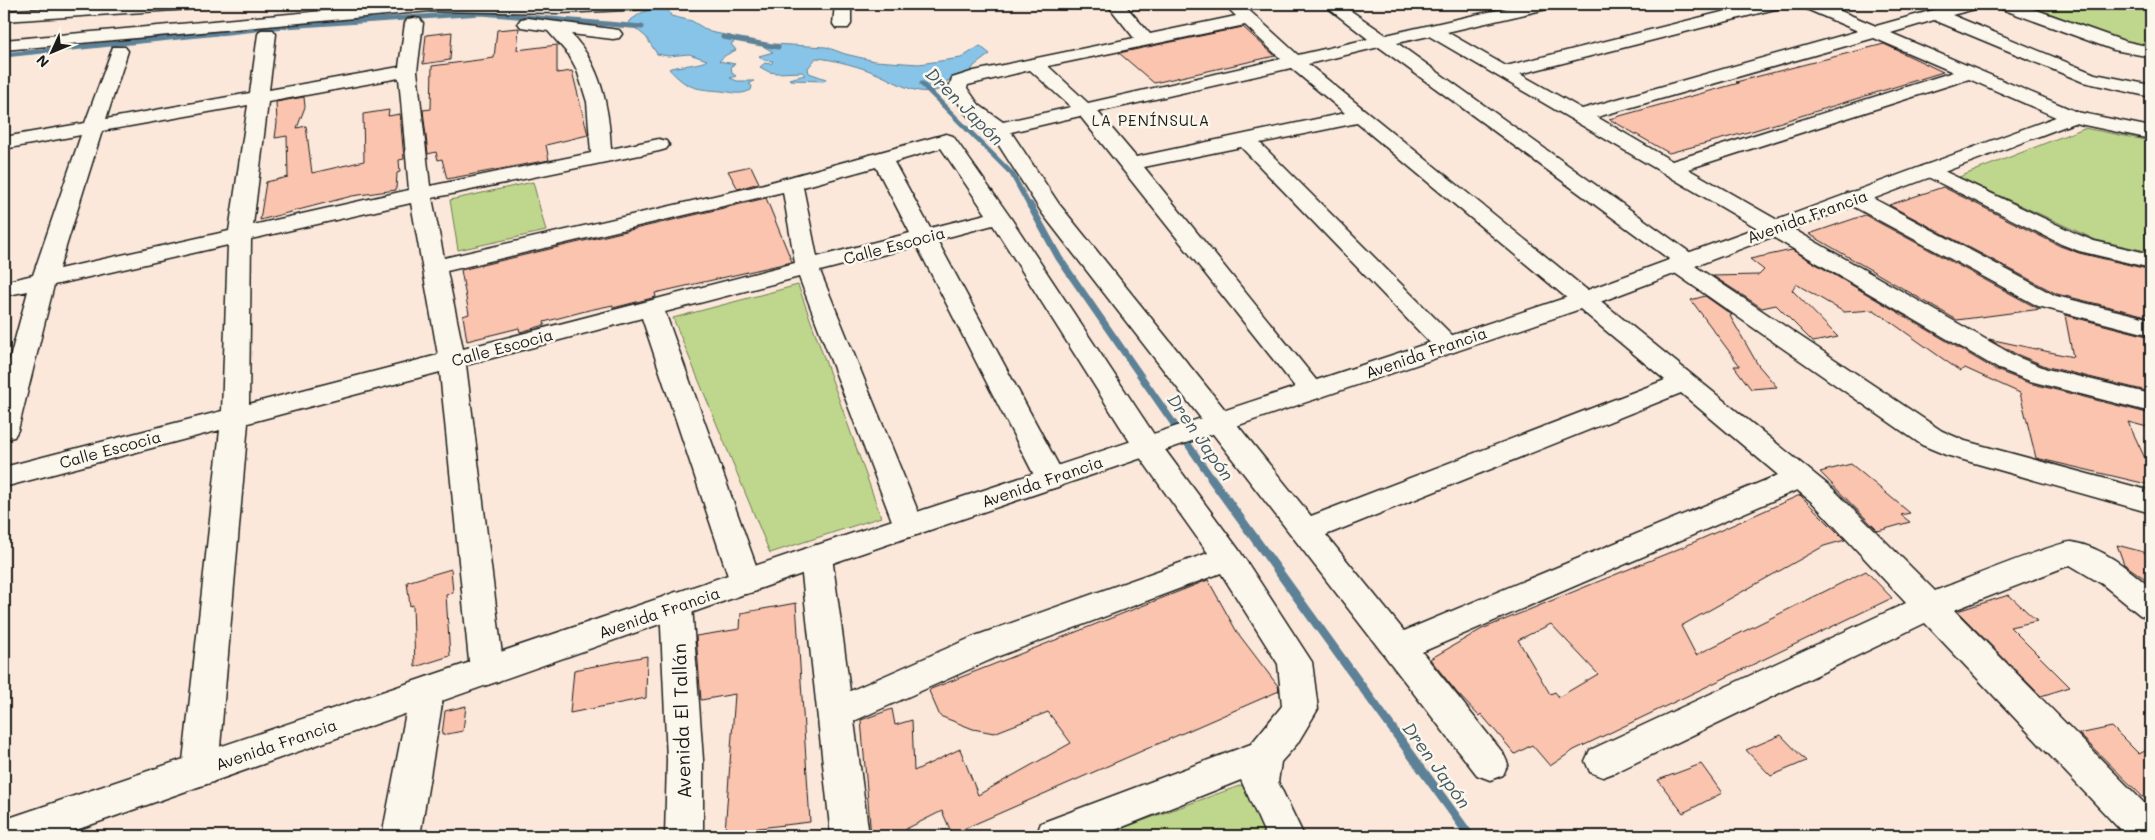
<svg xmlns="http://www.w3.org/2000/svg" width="2155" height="840" viewBox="0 0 2155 840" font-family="Mali,sans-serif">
  <rect width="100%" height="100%" fill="#fbe8da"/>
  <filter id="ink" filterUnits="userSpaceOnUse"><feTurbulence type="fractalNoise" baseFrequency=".02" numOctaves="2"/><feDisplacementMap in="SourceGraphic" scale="10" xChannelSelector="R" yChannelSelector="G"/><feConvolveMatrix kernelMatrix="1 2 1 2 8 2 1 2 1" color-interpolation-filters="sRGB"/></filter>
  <g filter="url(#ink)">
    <!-- green -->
    <path fill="#bfd78d" stroke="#6e7a54" d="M2016,4H2151V47L2124,43Z
      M2084,128L2151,141V252L2096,240L1959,177Z
      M533,182L546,231L458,250L450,200Z
      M798,285L881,517L770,553L673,318Z
      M1242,785L1270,836H1100Z"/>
    <!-- water -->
    <path fill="#88c4e8" stroke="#5d8196" d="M658,7L667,8L671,16L692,21L710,32L731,36L735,41L731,44L736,50L726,55L719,61L735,64L731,66L732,73L736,76L730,78L737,81H754L749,84L752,86L751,90C739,96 733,92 721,91C696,89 687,89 669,69L671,68C680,66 703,64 707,60L689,54L668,56L657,54L646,37L628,22L641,13Z
      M773,44L826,47L845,54L875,61L919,64L961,58L980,46L990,54L974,66L968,75L947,81L946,87C921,99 902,85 880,75C865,68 833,59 816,58L808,68L809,73L826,79L824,81L790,80L789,79L805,75L802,72L777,73L769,72L760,67L765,63L771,64L773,61L764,60L759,56L773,52L763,46Z"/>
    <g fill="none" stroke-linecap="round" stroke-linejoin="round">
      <!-- stream-far2 -->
      <path stroke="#5d8196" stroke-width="5" d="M723,37L778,47
        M4,55L285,26L481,13L642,27
        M922,84L1012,174L1030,207"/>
      <!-- stream-far1 -->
      <path stroke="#5d8196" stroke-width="7" d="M1030,205L1059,258L1212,479"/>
      <!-- stream -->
      <path stroke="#5d8196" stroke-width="9" d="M1211,478L1470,836"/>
    </g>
    <!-- building -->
    <path fill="#fbc4af" stroke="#1c1c1c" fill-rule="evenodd" d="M1243,27L1275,56L1154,83L1119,53Z
      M519,28L517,50L557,45V73L572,71L588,135L546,145L549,160L447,179L442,159L438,160L436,152L428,154L423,110L431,109L432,66L494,58L497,30Z
      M452,32L450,60L423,64L426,35Z
      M1884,44L1943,72L1752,131L1669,153L1609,119L1739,83L1736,82Z
      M304,97L305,107L297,128L306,126L312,173L364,161L363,114L389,110L388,116L400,114L404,159L399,160L400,172L397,173L396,190L352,196L260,220L266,182L288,177L287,136L275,138L277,123L276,102Z
      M751,166L759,183L738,189L728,171Z
      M1943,187L2060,246L2079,253L2151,270V317L2057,294L1889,205Z
      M766,198L792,262L655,293L656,297L613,308V305L589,310L544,322L545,325L520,332L519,328L467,341L463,316L469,314L461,270Z
      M1865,215L2037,308L2041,309L1957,320L1809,234Z
      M1792,250L1996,370L2029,383L2151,414V428L2128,422L2151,471V485L2036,458L2020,393L1965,368L1960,371L1874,310L1844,312L1796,284L1792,290L1838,337L1813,342L1776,305L1762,308L1713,276L1759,275L1764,270L1750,259Z
      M1705,296L1732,315L1730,316L1758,365L1777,387L1751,389L1734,366H1740L1691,300Z
      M2065,315L2151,337V392L2048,367L2016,354L1989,339L2073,357Z
      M1851,464L1910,513L1901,515L1910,522L1878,531L1820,472Z
      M1800,495L1845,540L1824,546L1681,626L1696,655L1866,571L1892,598L1574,750L1550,766L1532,745L1515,754L1481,714L1479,716L1458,694L1430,659L1482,629L1683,547ZM1551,624L1598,674L1559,697L1555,692L1550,694L1518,640Z
      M2117,545L2151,554V583L2124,564Z
      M451,569L453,592L446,595L450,656L415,667L413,605L410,606L407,582Z
      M1208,580L1237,632L1278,686L1279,691L952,834L942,811L906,829L907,836H871L861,720L892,709L895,725L912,720L914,771L960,749L978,795L1071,743L1048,712L994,733L973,729L940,716L929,691L931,689Z
      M2009,595L2037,621L2010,627L2070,687L2041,696L1957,611Z
      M796,603L810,822L725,832L735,694L701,700L696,636L740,629L741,613Z
      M647,656L646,698L570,713L574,670Z
      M466,706L463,731L442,735L445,711Z
      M2112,727L2139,754L2151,748V805L2079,734Z
      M1781,735L1806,761L1771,776L1746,750Z
      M1701,764L1722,793L1683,813L1658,780Z"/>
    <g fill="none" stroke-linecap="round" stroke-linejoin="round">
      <!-- street casing -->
      <g stroke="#1c1c1c" stroke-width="3">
        <path id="street" d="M116,4H198L196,8L190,9L4,21V11Z
          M400,4H657L655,8L649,9L559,13L430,11L4,50V40Z
          M835,4H851V24L848,28H836L833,24Z
          M1107,4H1124L1150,34L1236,16L1224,4H1242L1298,55L1368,39L1323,4H1341L1386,35L1524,4H1553L1551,8L1447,32L1506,66L1754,4H1781L1779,8L1520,74L1582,109L1858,31L1804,8L1802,4H1824L1876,26L1955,4H1981L1979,8L1952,15L2095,74L2151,85V97L2083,82L1934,20L1891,33L2077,112L2151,127V139L2065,121L1969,79L1688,169L2015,356L2047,369L2151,394V412L2030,381L1997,368L1429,36L1397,43L1695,256L1699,261L1695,266L1942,431L1965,441L2151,491V513L1946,455L1922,445L1669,269L1665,264L1669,259L1379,47L1308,64L1833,489L1935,591C1954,584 2061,540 2072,542C2102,547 2129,569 2151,588V619L2140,615L2102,584L2070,565L1954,610L2151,810V836H2126L1925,623L1616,772L1603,777L1590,772L1585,761L1590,750L1906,603L1813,503L1797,490L1422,652L1503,753L1508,764L1503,775L1490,780L1477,775L1042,213L991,133L965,113L949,88L952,78L974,71L1134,38ZM1245,25L1281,59L1088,103L1048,66ZM1874,38L1953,72L1672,161L1597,117ZM1291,68L1345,113L1136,157L1098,112ZM1030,70L1071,107L1003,122L979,105L967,88L968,85ZM1080,116L1303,397L1312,400L1321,397L1325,391L1144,167L1241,147L1438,351L1447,353L1456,351L1460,345L1456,339L1260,143L1357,123L1665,380L1311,516L1059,204L1011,132ZM1681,393L1778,475L1404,631L1326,535Z
          M1997,4H2020L2124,41L2151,47V57L2114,50L1999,8Z
          M414,18L420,19L423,23L417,71L430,186L591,153L587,102L577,70L569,55L548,31L521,27L518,23L521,19L527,18L619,30L622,34L619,38L613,39L571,34C601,65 609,107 611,149L659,139L666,141L669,145L666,149L659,151L432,198L444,258L753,187L946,134L953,136L1010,217L1157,439L1239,550L1312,662L1318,709L1297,744L1281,762L1278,782L1304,836H1266L1241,780L1100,836H1036L1041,823L1251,744L1282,706L1278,664L1221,573L999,656L854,721L869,836H831L800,557L805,549L816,545L827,549L832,557L850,691L975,636L1208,553L1137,453L993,225L937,240L1066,479L1061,486L1051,489L1041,486L1036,479L917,246L820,271L924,526L920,534L909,537L898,534L894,526L799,277L665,312L762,582L757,591L746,594L735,591L730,582L642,318L466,365L504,671L499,681L487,685L475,681L470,671L440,372L248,423L218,770L213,782L200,786L187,782L182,770L220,430L4,487V467L222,411L228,245L54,285L18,430L14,437L4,439V380L28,291L4,296V282L33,275L81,135L4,149V137L85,123L113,47H125L128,51L106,119L250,93L258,34L261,30H273L276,34L269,90L399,67L405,23L408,19ZM399,78L409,190L253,225L268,102ZM248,105L229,231L59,269L102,131ZM941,148L986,214L930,228L894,162ZM876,167L910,233L817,257L803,187ZM783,192L795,263L463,349L447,271ZM411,203L438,355L249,404L251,239Z
          M1929,164L2077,234L2094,241L2151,254V268L2079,251L2061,244L1922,174L1919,170L1922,166Z
          M1855,191L1863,193L2056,296L2151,319V335L2038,306L1847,203L1844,198L1847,193Z
          M676,592L687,596L692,605L703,760V836H665L667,760L660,605L665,596Z
          M427,677L439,682L444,692L420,836H382L410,692L415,682Z"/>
      </g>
      <!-- secondary casing -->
      <g stroke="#1c1c1c" stroke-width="3">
        <path id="secondary" d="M2072,111L2079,113L2082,117L2079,121L1592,305L827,565L59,836H4V820L9,818L805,549L1574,295Z"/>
      </g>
      <!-- street -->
      <use href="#street" fill="#fbf7ec" fill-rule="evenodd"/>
      <!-- secondary -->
      <use href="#secondary" fill="#fbf7ec" fill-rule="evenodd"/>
    </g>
  </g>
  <g text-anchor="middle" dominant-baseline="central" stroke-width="5" stroke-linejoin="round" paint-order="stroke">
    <!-- far-neighbourhood labels -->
    <g font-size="15" letter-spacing="1" fill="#1c1c1c" stroke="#fbf7ec">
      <text x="1151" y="120">LA PENÍNSULA</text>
    </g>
    <!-- street labels -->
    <g font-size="16" fill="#1c1c1c" stroke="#fbf7ec">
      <text transform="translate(1807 216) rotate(-20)">Avenida Francia</text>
      <text transform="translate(894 245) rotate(-15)">Calle Escocia</text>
      <text transform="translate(502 347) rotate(-15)">Calle Escocia</text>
      <text transform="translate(1426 352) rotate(-19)">Avenida Francia</text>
      <text transform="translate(110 449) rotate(-15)">Calle Escocia</text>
      <text transform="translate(1042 481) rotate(-19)">Avenida Francia</text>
      <text transform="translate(659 612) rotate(-19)">Avenida Francia</text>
      <text transform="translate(276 744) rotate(-19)">Avenida Francia</text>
    </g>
    <!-- water labels -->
    <g font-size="18" font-style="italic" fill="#425763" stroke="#fbf7ec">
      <text transform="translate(965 106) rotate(45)">Dren Japón</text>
      <text transform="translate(1201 437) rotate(55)">Dren Japón</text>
      <text transform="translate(1437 765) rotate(54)">Dren Japón</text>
    </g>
    <!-- near-street labels -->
    <g font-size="19" fill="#1c1c1c" stroke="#fbf7ec">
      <text transform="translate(681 721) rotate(-92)">Avenida El Tallán</text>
    </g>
  </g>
  <!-- margin -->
  <rect width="2155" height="840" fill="none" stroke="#fbf7ec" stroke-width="20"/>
  <rect x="10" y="10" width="2135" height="820" fill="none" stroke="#1c1c1c" stroke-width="2" filter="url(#ink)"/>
  <!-- north arrow -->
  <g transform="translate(52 52) rotate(226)" stroke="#fbf7ec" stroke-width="4" paint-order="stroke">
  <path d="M0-4L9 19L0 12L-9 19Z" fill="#1c1c1c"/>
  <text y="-8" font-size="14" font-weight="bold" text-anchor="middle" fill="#1c1c1c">N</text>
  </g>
</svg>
